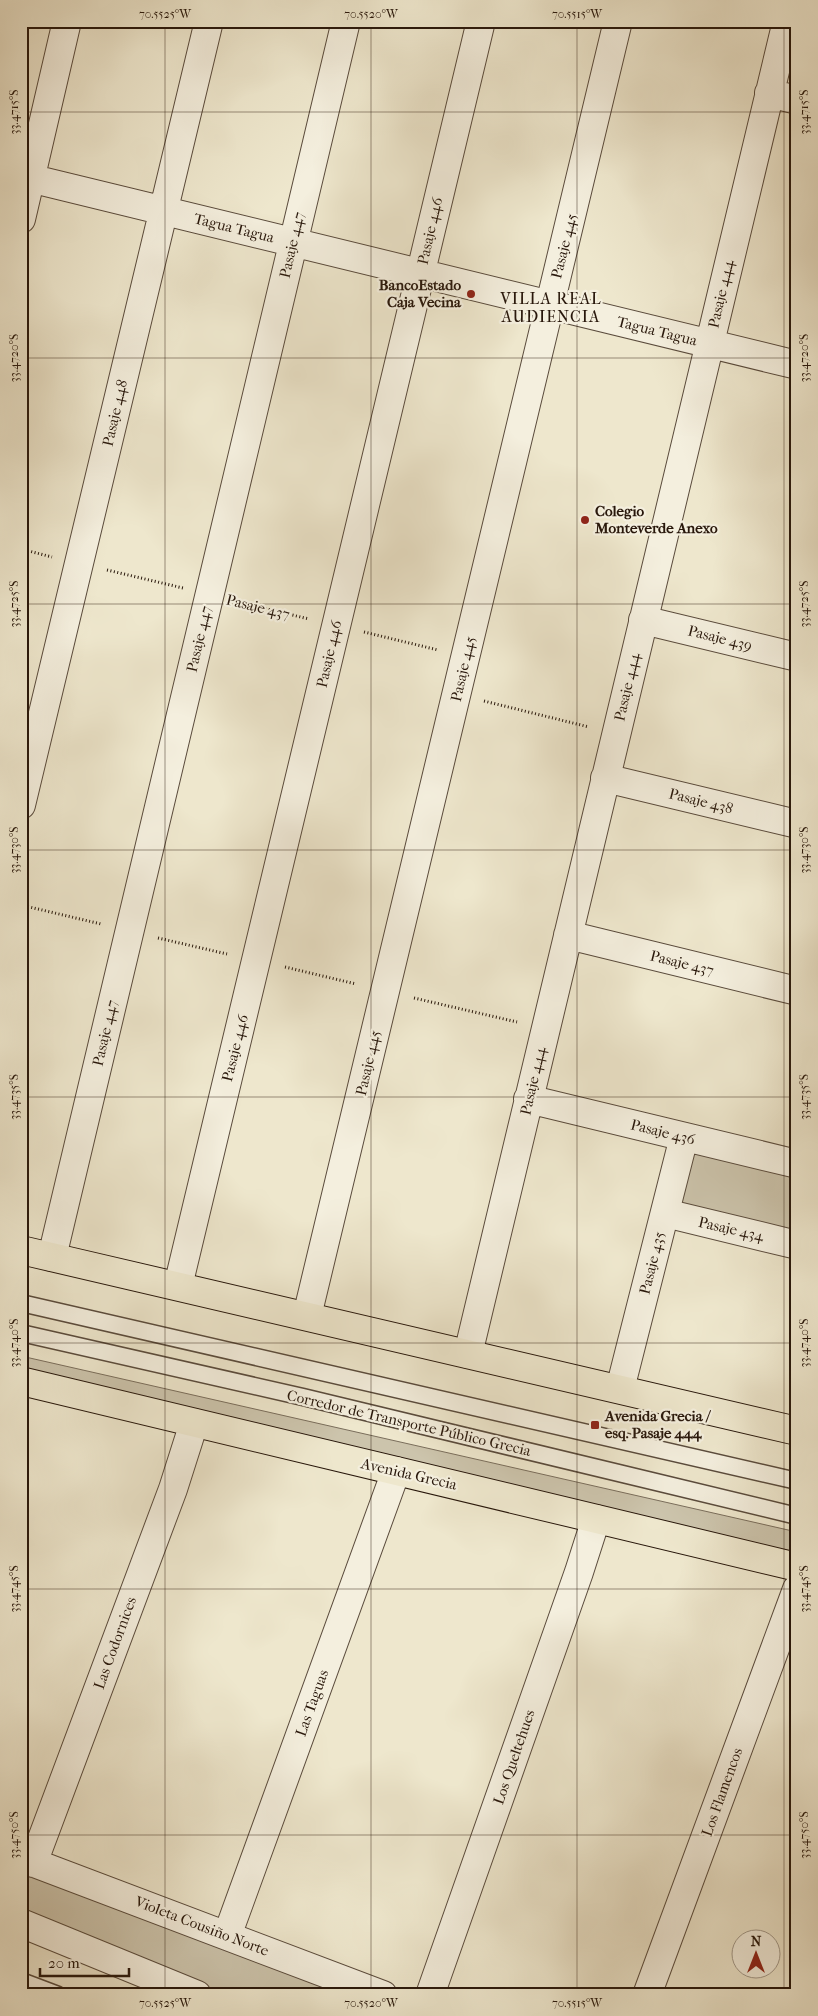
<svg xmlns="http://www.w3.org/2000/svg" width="818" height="2016" viewBox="0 0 818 2016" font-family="'IM FELL French Canon',serif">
  <rect width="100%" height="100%" fill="#eee7cd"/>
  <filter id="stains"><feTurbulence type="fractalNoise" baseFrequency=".004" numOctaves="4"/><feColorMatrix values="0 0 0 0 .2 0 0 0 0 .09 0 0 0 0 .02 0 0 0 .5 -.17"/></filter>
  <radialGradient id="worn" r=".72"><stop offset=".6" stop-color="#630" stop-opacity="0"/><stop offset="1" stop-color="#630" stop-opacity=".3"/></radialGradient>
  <!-- green -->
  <path fill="#ccc4ac" stroke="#7a6e5c" d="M690,1147L797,1173V1239L675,1209Z
    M21,1356L797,1532V1558L21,1373Z
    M21,1864L373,1995H206L21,1923Z"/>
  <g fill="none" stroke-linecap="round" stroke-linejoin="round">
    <!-- service casing -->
    <g stroke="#5a4b3c" stroke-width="19">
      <path id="service" d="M21,1303L797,1481
        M21,1333L303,1397L797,1516
        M21,1981L58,1995"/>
    </g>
    <!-- minor casing -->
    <g stroke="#5a4b3c" stroke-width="30">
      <path id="minor" d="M769,93L797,100
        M21,176L797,365
        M21,219L67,21
        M643,620L797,657
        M605,778L797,824
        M21,805L209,21
        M568,935L797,991
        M528,1099L797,1164
        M665,1213L797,1245
        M52,1257L346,21
        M178,1286L481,21
        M307,1316L618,21
        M468,1354L787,21
        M620,1389L684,1137
        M21,1858L383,1995
        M33,1863L173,1489L194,1423
        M21,1923L197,1995
        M227,1936L396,1471
        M430,1995L579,1572L596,1519
        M647,1995L797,1589"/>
    </g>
    <!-- primary casing -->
    <g stroke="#28170b" stroke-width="30">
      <path id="primary" d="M21,1250L797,1431
        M21,1381L797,1567"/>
    </g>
    <!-- path -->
    <path stroke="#28170b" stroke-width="3" stroke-dasharray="1 2.5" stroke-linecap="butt" d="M21,549L52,557
      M107,570L183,588
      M238,602L309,619
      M364,632L438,650
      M484,701L589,727
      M21,905L101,924
      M158,938L227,954
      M285,967L356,984
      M414,998L517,1022"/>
    <!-- service -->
    <use href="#service" stroke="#f4efde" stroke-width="16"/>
    <!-- minor -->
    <use href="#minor" stroke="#f4efde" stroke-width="28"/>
    <!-- primary -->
    <use href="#primary" stroke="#eee7cd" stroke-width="28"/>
  </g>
  <!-- ticks -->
  <path fill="none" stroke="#28170b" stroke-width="1" stroke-opacity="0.45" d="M165,21V1995M371,21V1995M577,21V1995M784,21V1995M21,112H797M21,358H797M21,604H797M21,850H797M21,1097H797M21,1343H797M21,1589H797M21,1835H797"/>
  <!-- markers -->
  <g fill="#8f2418" stroke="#f4efde" stroke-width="2">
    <circle cx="471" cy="294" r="5"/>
    <circle cx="585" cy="520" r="5"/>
    <rect x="590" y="1420" width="10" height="10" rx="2.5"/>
  </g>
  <g text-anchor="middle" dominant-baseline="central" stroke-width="4.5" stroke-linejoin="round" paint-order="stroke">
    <!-- street labels -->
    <g font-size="15" fill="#28170b" stroke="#f4efde">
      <text transform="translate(234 228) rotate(14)">Tagua Tagua</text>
      <text transform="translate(430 231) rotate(-77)">Pasaje 446</text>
      <text transform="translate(292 245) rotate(-77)">Pasaje 447</text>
      <text transform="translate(564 246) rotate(-76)">Pasaje 445</text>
      <text transform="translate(721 294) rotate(-77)">Pasaje 444</text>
      <text transform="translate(657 331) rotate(14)">Tagua Tagua</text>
      <text transform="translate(115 413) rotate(-77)">Pasaje 448</text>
      <text transform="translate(258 607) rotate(14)">Pasaje 437</text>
      <text transform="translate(720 638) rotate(14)">Pasaje 439</text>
      <text transform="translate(199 639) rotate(-77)">Pasaje 447</text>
      <text transform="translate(329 654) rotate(-77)">Pasaje 446</text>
      <text transform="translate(463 669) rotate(-77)">Pasaje 445</text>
      <text transform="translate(627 687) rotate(-77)">Pasaje 444</text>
      <text transform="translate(701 801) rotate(14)">Pasaje 438</text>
      <text transform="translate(682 963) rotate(14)">Pasaje 437</text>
      <text transform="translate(105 1033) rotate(-77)">Pasaje 447</text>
      <text transform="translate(235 1048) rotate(-76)">Pasaje 446</text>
      <text transform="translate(368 1063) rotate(-77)">Pasaje 445</text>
      <text transform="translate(533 1081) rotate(-77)">Pasaje 444</text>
      <text transform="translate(663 1132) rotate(14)">Pasaje 436</text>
      <text transform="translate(731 1229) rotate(13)">Pasaje 434</text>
      <text transform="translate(652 1263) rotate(-76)">Pasaje 435</text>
      <text transform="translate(409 1423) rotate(13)">Corredor de Transporte Público Grecia</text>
      <text transform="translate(409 1474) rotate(13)">Avenida Grecia</text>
      <text transform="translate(115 1643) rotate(-70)">Las Codornices</text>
      <text transform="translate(312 1703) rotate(-70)">Las Taguas</text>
      <text transform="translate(514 1757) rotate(-71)">Los Queltehues</text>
      <text transform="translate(722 1792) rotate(-70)">Los Flamencos</text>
      <text transform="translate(202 1926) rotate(21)">Violeta Cousiño Norte</text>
    </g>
    <!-- poi labels -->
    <g font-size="15" font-weight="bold" fill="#28170b" stroke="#f4efde" text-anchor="start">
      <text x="461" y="285" text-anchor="end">BancoEstado<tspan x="461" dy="17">Caja Vecina</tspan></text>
      <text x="595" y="511">Colegio<tspan x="595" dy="17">Monteverde Anexo</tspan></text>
      <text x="605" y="1416">Avenida Grecia /<tspan x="605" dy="17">esq. Pasaje 444</tspan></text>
    </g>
    <!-- neighbourhood labels -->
    <g font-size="16" letter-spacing="1" fill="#28170b" stroke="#f4efde">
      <text x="551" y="298">VILLA REAL<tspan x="551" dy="18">AUDIENCIA</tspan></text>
    </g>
  </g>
  <!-- margin -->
  <rect width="818" height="2016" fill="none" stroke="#eee7cd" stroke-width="55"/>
  <!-- north arrow -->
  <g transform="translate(756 1954)"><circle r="24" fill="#f4efde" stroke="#a2998a"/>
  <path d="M0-4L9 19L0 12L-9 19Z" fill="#8f2418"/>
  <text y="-8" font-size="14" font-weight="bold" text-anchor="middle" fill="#28170b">N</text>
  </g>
  <!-- scale -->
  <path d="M40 1968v8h89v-8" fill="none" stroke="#28170b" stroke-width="2.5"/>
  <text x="48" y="1968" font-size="15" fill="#28170b" stroke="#f4efde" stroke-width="4" paint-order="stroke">20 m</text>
  <rect x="28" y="28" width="762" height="1960" fill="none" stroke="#28170b" stroke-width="2"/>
  <g font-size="12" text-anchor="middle" fill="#28170b">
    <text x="165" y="18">70.5525°W</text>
    <text x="371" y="18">70.5520°W</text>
    <text x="577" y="18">70.5515°W</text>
    <text transform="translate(14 112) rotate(-90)" y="4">33.4715°S</text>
    <text transform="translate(804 112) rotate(-90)" y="4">33.4715°S</text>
    <text transform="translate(14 358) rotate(-90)" y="4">33.4720°S</text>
    <text transform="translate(804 358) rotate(-90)" y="4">33.4720°S</text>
    <text transform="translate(14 604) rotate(-90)" y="4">33.4725°S</text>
    <text transform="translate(804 604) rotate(-90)" y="4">33.4725°S</text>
    <text transform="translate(14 850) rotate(-90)" y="4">33.4730°S</text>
    <text transform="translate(804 850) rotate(-90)" y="4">33.4730°S</text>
    <text transform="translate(14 1097) rotate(-90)" y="4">33.4735°S</text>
    <text transform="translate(804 1097) rotate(-90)" y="4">33.4735°S</text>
    <text transform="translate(14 1343) rotate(-90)" y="4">33.4740°S</text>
    <text transform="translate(804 1343) rotate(-90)" y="4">33.4740°S</text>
    <text transform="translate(14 1589) rotate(-90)" y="4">33.4745°S</text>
    <text transform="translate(804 1589) rotate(-90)" y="4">33.4745°S</text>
    <text transform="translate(14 1835) rotate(-90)" y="4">33.4750°S</text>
    <text transform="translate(804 1835) rotate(-90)" y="4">33.4750°S</text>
    <text x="165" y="2007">70.5525°W</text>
    <text x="371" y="2007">70.5520°W</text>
    <text x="577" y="2007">70.5515°W</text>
  </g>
  <rect width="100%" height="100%" filter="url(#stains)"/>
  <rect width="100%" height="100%" fill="url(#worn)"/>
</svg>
